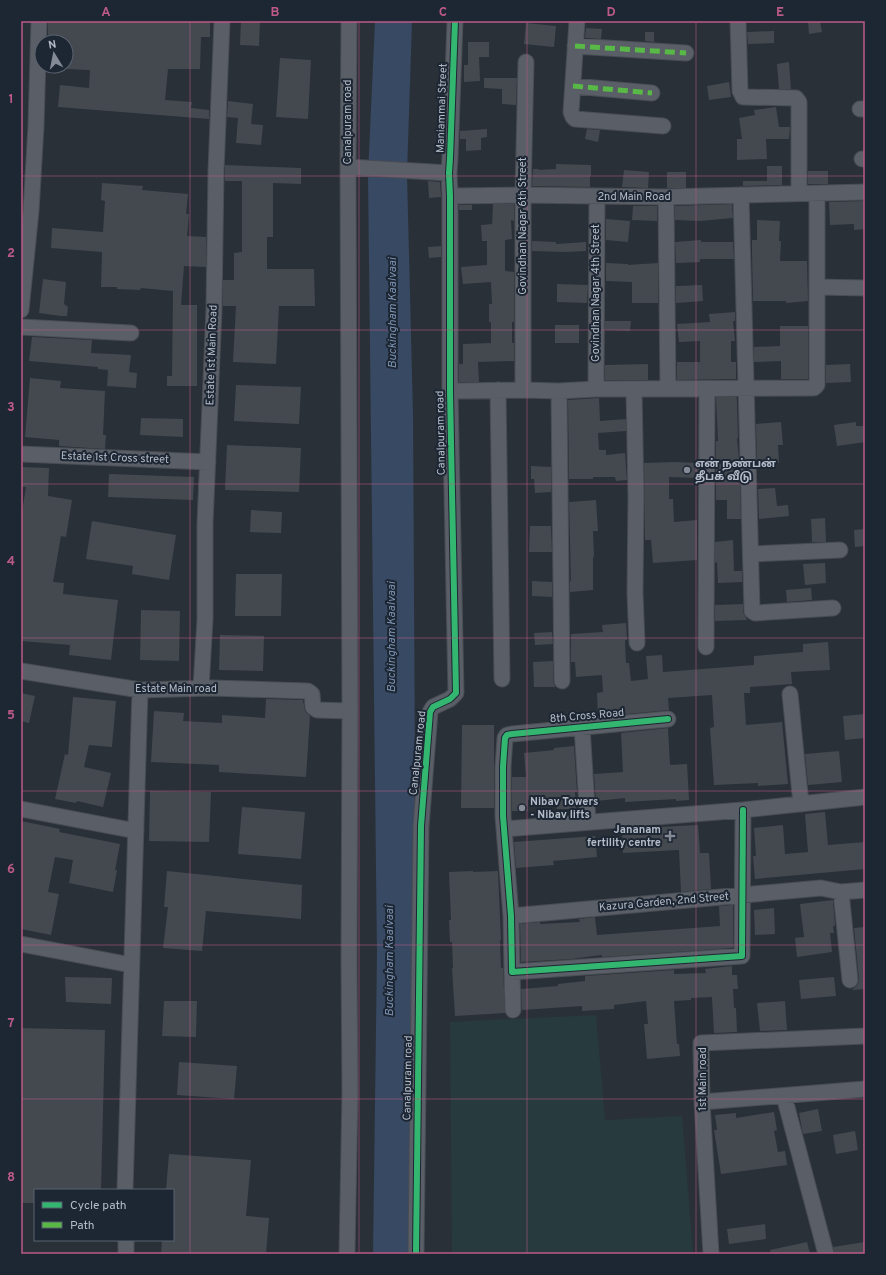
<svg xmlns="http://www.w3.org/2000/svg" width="886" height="1275" viewBox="0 0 886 1275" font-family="Overpass,'Noto Sans Tamil',sans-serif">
  <rect width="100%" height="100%" fill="#2a3038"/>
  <!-- green -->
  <path fill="#273a3e" d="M596,1015L605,1120L682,1116L693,1254H452L450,1022Z"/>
  <!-- water -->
  <path fill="#384963" d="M375,21H412L407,174L413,415L416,952L413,1254H373L377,954L368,175Z"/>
  <!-- building -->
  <path fill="#444950" d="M48,21H210V37H201L200,69H168L165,100L192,102L191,108L209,110V119L58,107L60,85L89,88L90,70L66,69V42H57L58,35H48Z
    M241,21H260L259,46L240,45Z
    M808,21H820L822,32L809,34Z
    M526,23L556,26L554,47L524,44Z
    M586,28L602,29L601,39L585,38Z
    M774,31V43L748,44L747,32Z
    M645,32H654V42L645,41Z
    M468,42H489V57H479L480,81L464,82V65H468Z
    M280,58L311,60L308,119L276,117Z
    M789,62L791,89H779L777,64Z
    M484,78H517L516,105L502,104V89L484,88Z
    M729,82L731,97L709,100L707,86Z
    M228,101L253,104L251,124L263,125L261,145L236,143L238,118L227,117Z
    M776,107L779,127H790L789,139H766L767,159L737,160V139H742L739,118L755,115L754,110Z
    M487,129V137L481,138V150L466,151V139H460V131Z
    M587,129L600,130L598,142L585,139Z
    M556,164L591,165V176H590V187L532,186L533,169H539V170L556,169Z
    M225,165L301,168V184L273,183V237H267V269H314L315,306H279L276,364L233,362L236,306H223V280H234V253L242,252V181H225Z
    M767,166H782V185L743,186V181H767Z
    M624,170L649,172L648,188L622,187Z
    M808,171H828V184H808Z
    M667,172H686V188H667Z
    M428,181L440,182L441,197L429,198Z
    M102,183L143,186L142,190L188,194L186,214H189L187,236L206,237V267L184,266L181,305H197V386H167V376H172L173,291L141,288L140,290L117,289V287H101L102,252L51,248L52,228L103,232L105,201L101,200Z
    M865,201V229L854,230V224L830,225L829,202Z
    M493,204H514V221L511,220L512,239L505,240V271L514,272V322H512V343H514V361L478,362L479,382H459V364H463V344L491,343V322H489V304H492L491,282L463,284L461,267L487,265V241H482L481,225L492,224Z
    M732,204L733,218L700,221L675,220V206Z
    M459,205H472V210H459Z
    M633,206H657V221L632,220Z
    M606,219L630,221L628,242L606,240Z
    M757,220L780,221L779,241H781L780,261H807L808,301L786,303V301H753L752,252V240H757Z
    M701,240V242H733L734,259H700V262L676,263L675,242Z
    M532,241L556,242V244L586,242V251L566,252L532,251Z
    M441,246V257L429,258L428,247Z
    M606,263L628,264V265L658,263V303H632V282L606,281Z
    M43,279L66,282L64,304L68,307L67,316H61L39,313Z
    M557,284L588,285L587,303L557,302Z
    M702,285L703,301L676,303V286Z
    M735,312V321H733L735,341H731V362H736V379L677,380V362H700V341L679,342L677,324L710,322L709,314Z
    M605,321H631L630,331L605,330Z
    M555,325H579V343H555Z
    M780,326H808V379H781V361L754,362V347L780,346Z
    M32,337L92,340L91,353L131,355L129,372L137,373L136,388L107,386L108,370L98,369V367L29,361Z
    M648,364V380H605V365Z
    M850,364L851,382L826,383V365Z
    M30,378L61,381L60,388L105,391L103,435H106L105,449L59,446V440L25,437Z
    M236,385L301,387L299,424L234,421Z
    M716,397H736L737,399L738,438H737L739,459L741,519H727V500H716V441H718Z
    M599,398L600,421L626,419V431L598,433L599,450H606V455L625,453L627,480L616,481L615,477H593V479H569L568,400Z
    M141,418L183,419V437L140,435Z
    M781,422L783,445H778L779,463L757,464L756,424Z
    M856,422V426H865V442L837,446L834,425Z
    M227,445L301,448L299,492L225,490Z
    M675,462L698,463V478L669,477V499H673L674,522L697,520V560L653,563L651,540H645L644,463Z
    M531,466L551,467V492L535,493L534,479H531Z
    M21,467L49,468L48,496L72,500L66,537L61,536L53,582L64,583L63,594L118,600L111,660L69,655L70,645L21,641V518L26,487H21Z
    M109,474L194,477L193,500L108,497Z
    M775,488L777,506L788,505L789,516L759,519L758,489Z
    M596,500L598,531H593L594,557H593V590L570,592V581H571L569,502Z
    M251,510L282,512L281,533L250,532Z
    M825,518L826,542H812L811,519Z
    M92,521L176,535L169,580L132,574L133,566L86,559Z
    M530,526H551L552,552H529Z
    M865,529V546L855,547L854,530Z
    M733,540L734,571H742V582L718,583L717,562L715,563V542Z
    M825,563L826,583L805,585L803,564Z
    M236,574H282L281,616H235Z
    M532,581L552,582V597L532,596Z
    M811,588L812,600L787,602L786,590Z
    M743,604V612L747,620L715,621V605Z
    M141,610L180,611L179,661L140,660Z
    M626,623L627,640H625L626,663H629L631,681L648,679L646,656L662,655L663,672L754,665V656L803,652V644L828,642L830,670L791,672L792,684L750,687V693H744L746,725L782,722L788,784L758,786V783L714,785L710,728L714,727L712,695L668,698L669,710L598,717L597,693L603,692L602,675L576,677L575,662H571V634L603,632L602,625Z
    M552,632L553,644L535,645L534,633Z
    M220,635L264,636L263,671L219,670Z
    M553,661V681L555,687H534L533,662Z
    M21,693L35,696L29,723L21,721Z
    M73,697L116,701L112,747L89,745L84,767L111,773L103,807L77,801L76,803L55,799L65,754L68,755Z
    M266,699L303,700L305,711L310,716L306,777L219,772V765L151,762L154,711L184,713L183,721L222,723V715L265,718Z
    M865,714V738L845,740L843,716Z
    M462,725H494V808H461Z
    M668,728L670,765L687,764L689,800L676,801V799L625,802V798L596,801L594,774L623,772L621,733Z
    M574,746L577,792H575L576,809H557V798L528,800V811H512V777H526L524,753L554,750V748Z
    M839,751L842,782L808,785L805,754Z
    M150,791L211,792L209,842L149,841Z
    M242,807L305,812L301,859L238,854Z
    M825,812L828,845L865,842V869L755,879L753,856H756L754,828L783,825L785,854L808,852L805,814Z
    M21,821L60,829L59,832L120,844L115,870H117L113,892L69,883L73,860L55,857L48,892L59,894L51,935L21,929Z
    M698,825L700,853H709L711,889L681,892L679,850L623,853L622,829Z
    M595,836L597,857L553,861L554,865L516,868L514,842Z
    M167,871L302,885L301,919L206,911L202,951L163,948L168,907H164Z
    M473,871V872L498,871L501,940H500L501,968H503L505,1013L455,1016L452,968H453L452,942H450L449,920H451L449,872Z
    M833,900L835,926H833L834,933H830L832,952L797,957L795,938L804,937L800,904Z
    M733,905V948L602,957V955L571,959L521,962L520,924L540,922V924L580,922L579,919L595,917L597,935L720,926L719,906Z
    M774,908L775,934L755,935L754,910Z
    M865,927V989L852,990L858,984L859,979L854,928Z
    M732,966V975H737L738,989H733L734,1008H736L737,1032L714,1033L712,997L691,998V1000L674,1001L677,1044H679L680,1056L647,1059L644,1024H648L646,1001L614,1005V1009L582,1011V1006L522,1010L521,989L558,986V984L585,981V976L674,970V974L706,973L705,969Z
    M65,977L112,978L111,1004L66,1002Z
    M834,977L836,996L801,999L799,980Z
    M164,1001H197L196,1037L162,1036Z
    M785,1001L787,1030L760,1031L757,1003Z
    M21,1028L105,1030L101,1190H35V1203H21Z
    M179,1062L237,1066L234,1099L177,1095Z
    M818,1109L822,1131L803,1134L799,1113Z
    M774,1112L777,1130L774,1131L778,1152L785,1151L787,1165L721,1174L714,1130H717L715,1115L736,1113V1118Z
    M855,1131L858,1150L836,1154L833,1135Z
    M169,1154L251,1160L246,1216L269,1218L266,1254H161L162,1240H173V1190H166Z
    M765,1224L766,1239L729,1244L727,1229Z
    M807,1242L810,1254H771L770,1250Z
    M865,1242V1254H835L833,1247Z"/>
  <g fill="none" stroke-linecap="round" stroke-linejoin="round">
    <!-- minor casing -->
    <g stroke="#484c53" stroke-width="17">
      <path id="minor" d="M577,21L571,112L573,117L575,119L663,126
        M738,21L740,91L743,97L796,98L799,102V194
        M575,46L686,53
        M573,86L652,93
        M860,109H865
        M862,159H865
        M348,167L449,173
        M817,194V287L865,288
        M741,195L752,611L755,613L833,608
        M450,196L523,195L666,197L865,192
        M666,197L668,389
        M21,310L31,211L36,126L39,21
        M21,327L131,333
        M596,389L597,197
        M634,389L636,497L635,593L637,643
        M498,390L502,679
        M523,390V195L526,62
        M450,391L523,390L559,391L596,389L814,388L817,385V287
        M559,391L562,681
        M21,454L208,462
        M751,554L840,550
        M706,647L707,389
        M21,671L140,690L212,688L308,691L312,694L313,707L317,710L350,711
        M201,688L205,619V524L214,309L216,171L222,21
        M790,694L801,804
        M668,719L512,734L507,735L505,738L503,767V816L511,916L512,972L742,956L743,810
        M582,727L588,822
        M21,809L136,831
        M504,829L743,810L865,797
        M841,892L850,980
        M511,916L821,888L841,892L865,890
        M21,944L131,965
        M512,972L513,1010
        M784,1096L826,1254
        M702,1102L865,1089
        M125,1190L140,690
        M126,1240V1254
        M347,1254L350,1092L349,961L350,711L348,167L349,21
        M416,1254L421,826L430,712L433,707L450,699L456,693L450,391V196L449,173L450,158L455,21
        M711,1254L702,1102L701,1043L865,1036"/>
    </g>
    <!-- minor -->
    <use href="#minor" stroke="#5a5e66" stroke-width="15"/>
    <!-- quiet -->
    <path stroke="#58b947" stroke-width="5" stroke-dasharray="10 5" stroke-linecap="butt" d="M575,46L686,53
      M573,86L652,93"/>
    <!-- cycleway casing -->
    <g stroke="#1d2633" stroke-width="8">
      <path id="cycleway" d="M668,719L512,734L507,735L505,738L503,767V816L511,916L512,972L742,956L743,810
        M416,1254L421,826L430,712L433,707L450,699L456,693L450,391V196L449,173L450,158L455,21"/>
    </g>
    <!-- cycleway -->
    <use href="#cycleway" stroke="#33b770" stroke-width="6"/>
  </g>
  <!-- grid -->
  <path fill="none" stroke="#bc5a87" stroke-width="1" stroke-opacity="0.55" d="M190,21V1254M359,21V1254M527,21V1254M696,21V1254M21,176H865M21,330H865M21,484H865M21,638H865M21,791H865M21,945H865M21,1099H865"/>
  <!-- markers -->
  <g fill="#848b96" stroke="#1d2633" stroke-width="1.5">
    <circle cx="687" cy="470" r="4"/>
    <circle cx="522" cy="808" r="4"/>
    <path d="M668 830h4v4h4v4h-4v4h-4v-4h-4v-4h4z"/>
  </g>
  <g text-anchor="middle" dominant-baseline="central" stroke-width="4" stroke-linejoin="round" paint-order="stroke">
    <!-- street labels -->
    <g font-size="11" fill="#b4bcc9" stroke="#1d2633">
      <text transform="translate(442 108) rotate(-88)">Maniammai Street</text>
      <text transform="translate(348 122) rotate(-90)">Canalpuram road</text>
      <text x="634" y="197">2nd Main Road</text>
      <text transform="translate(523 226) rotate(-90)">Govindhan Nagar 6th Street</text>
      <text transform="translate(596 293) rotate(-90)">Govindhan Nagar 4th Street</text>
      <text transform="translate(212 355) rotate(-88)">Estate 1st Main Road</text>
      <text transform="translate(441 433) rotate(-91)">Canalpuram road</text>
      <text transform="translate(115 458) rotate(2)">Estate 1st Cross street</text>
      <text x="176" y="689">Estate Main road</text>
      <text transform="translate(587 716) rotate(-5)">8th Cross Road</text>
      <text transform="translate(418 753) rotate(-84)">Canalpuram road</text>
      <text transform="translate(664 902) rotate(-5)">Kazura Garden, 2nd Street</text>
      <text transform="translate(408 1078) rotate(-89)">Canalpuram road</text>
      <text transform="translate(703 1079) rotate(-90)">1st Main road</text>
    </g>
    <!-- poi labels -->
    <g font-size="11" font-weight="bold" fill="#b4bcc9" stroke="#1d2633" text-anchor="start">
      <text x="695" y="464">என் நண்பன்<tspan x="695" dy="13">தீபக் வீடு</tspan></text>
      <text x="530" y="802">Nibav Towers<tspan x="530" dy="13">- Nibav lifts</tspan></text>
      <text x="661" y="830" text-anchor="end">Jananam<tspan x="661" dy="13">fertility centre</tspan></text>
    </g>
    <!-- water labels -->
    <g font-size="12" font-style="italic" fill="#7c92b1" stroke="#1d2633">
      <text transform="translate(393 313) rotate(-90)">Buckingham Kaalvaai</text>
      <text transform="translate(392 637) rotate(-90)">Buckingham Kaalvaai</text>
      <text transform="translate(390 961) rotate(-90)">Buckingham Kaalvaai</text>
    </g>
  </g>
  <!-- border -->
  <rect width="886" height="1275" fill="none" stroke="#1d2633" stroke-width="44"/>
  <!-- legend -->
  <rect x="34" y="1189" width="140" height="52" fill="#1d2633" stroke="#59626f"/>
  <rect x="42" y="1202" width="20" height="6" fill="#33b770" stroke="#59626f"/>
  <text x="70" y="1209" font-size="12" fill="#b4bcc9">Cycle path</text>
  <rect x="42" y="1222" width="20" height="6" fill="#58b947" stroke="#59626f"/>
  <text x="70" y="1229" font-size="12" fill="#b4bcc9">Path</text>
  <!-- north arrow -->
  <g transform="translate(54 54) rotate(350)"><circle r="19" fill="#1d2633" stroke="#59626f"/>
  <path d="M0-3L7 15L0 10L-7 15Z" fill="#848b96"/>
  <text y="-6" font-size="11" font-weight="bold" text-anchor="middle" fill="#b4bcc9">N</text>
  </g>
  <rect x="22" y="22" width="842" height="1231" fill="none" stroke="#bc5a87" stroke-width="1.5"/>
  <g font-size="13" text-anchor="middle" font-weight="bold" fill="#bc5a87">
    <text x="106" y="16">A</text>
    <text x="275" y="16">B</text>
    <text x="443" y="16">C</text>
    <text x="611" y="16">D</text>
    <text x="780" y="16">E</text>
    <text x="11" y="103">1</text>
    <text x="11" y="257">2</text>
    <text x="11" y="411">3</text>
    <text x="11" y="565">4</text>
    <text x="11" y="719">5</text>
    <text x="11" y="873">6</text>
    <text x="11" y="1027">7</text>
    <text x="11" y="1181">8</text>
  </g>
</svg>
